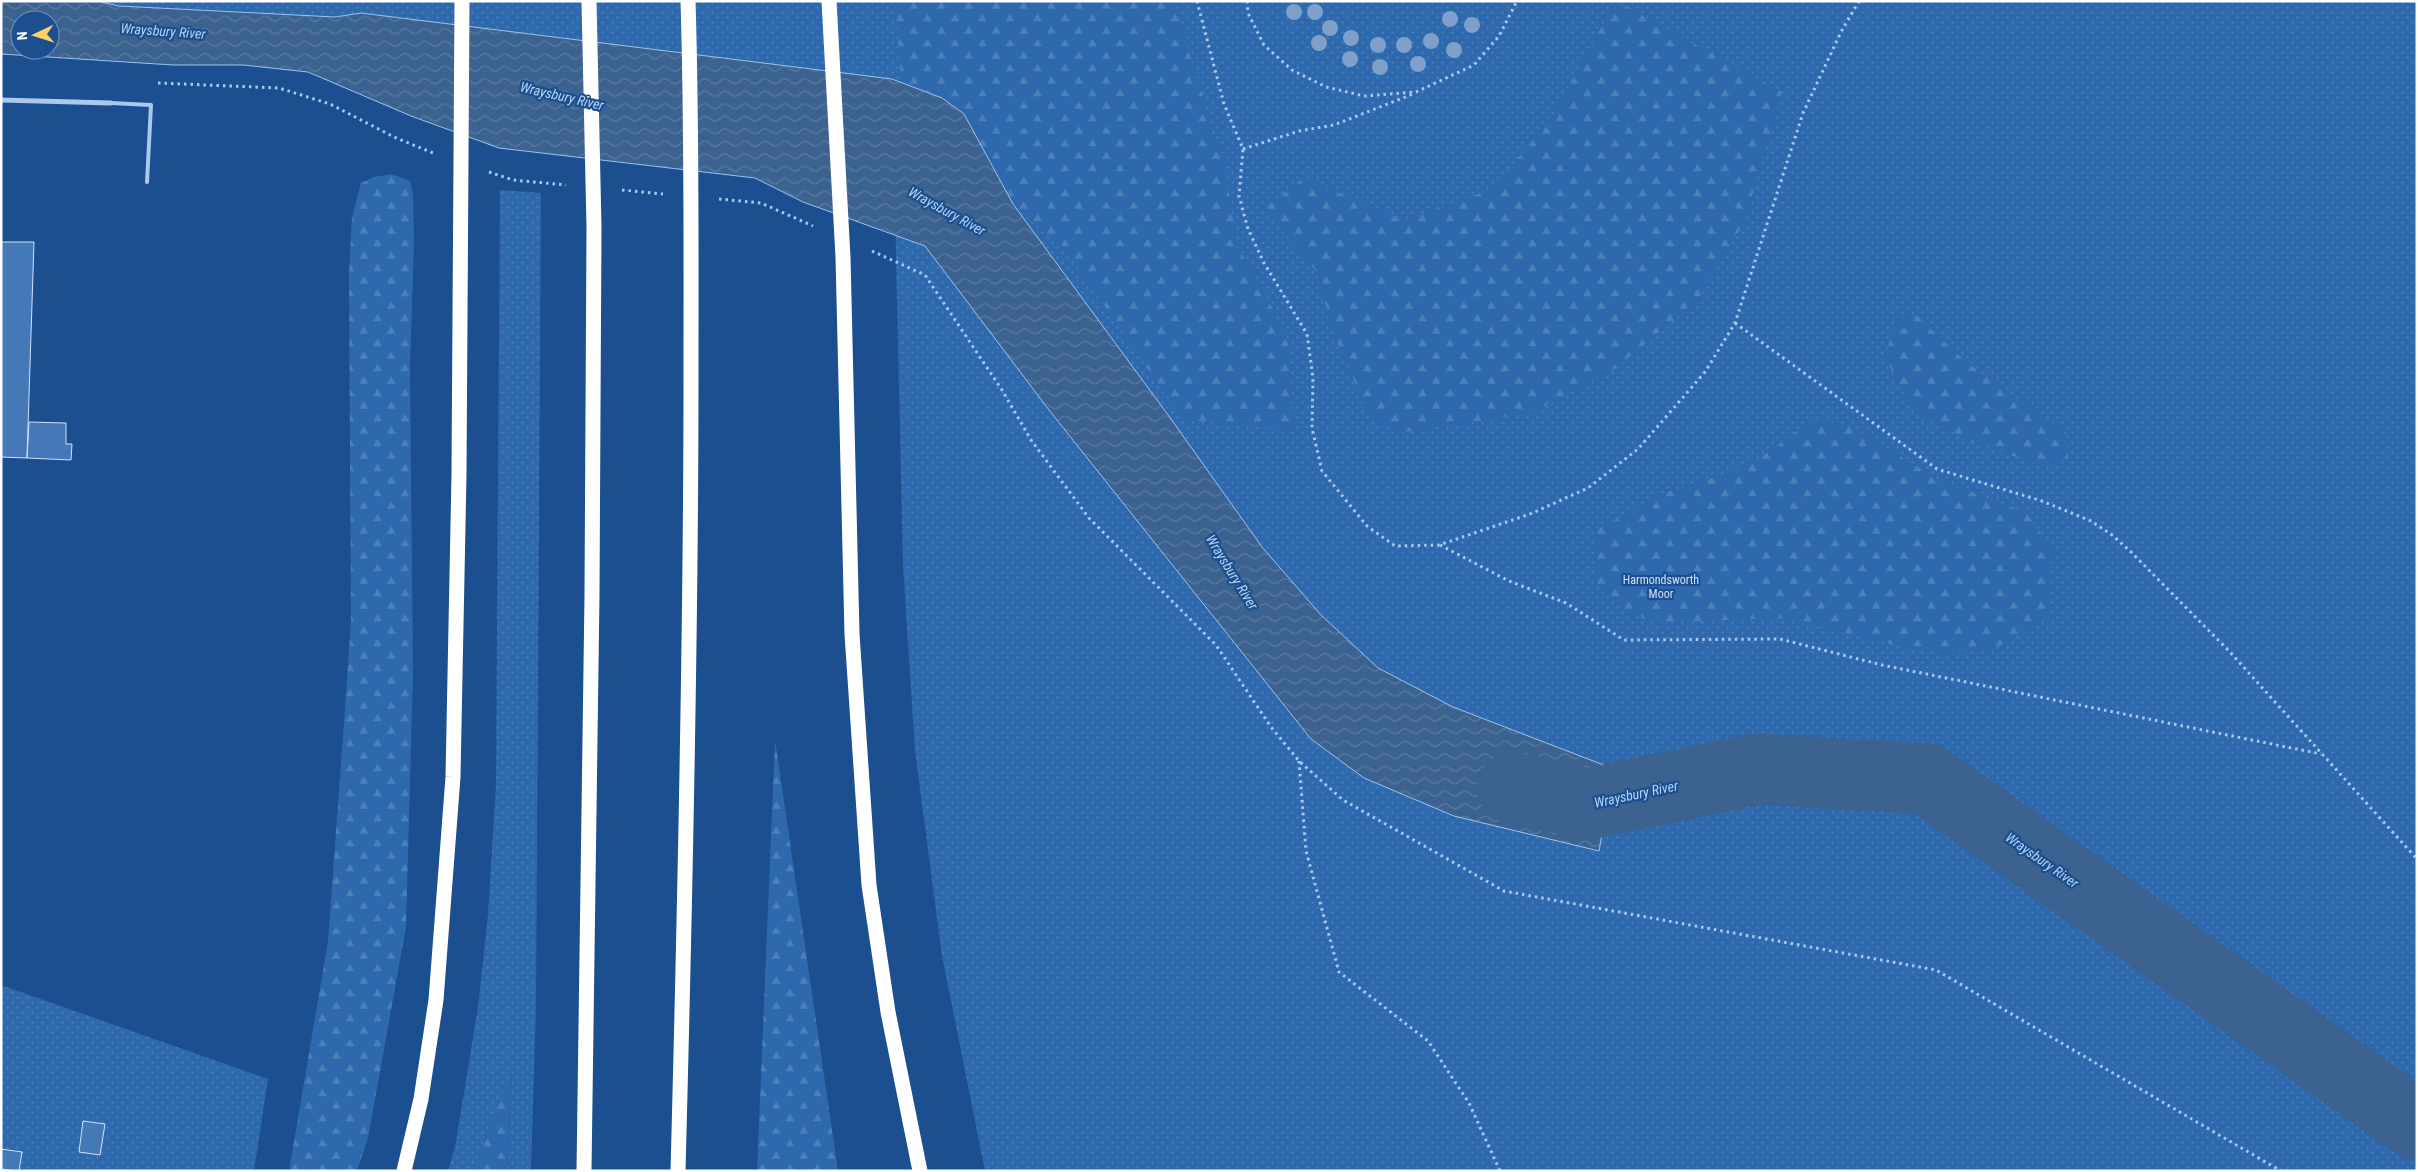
<svg xmlns="http://www.w3.org/2000/svg" width="2418" height="1172" viewBox="0 0 2418 1172" font-family="'Roboto Condensed',sans-serif">
  <defs>
    <pattern id="grass-dots" width="8" height="8" patternUnits="userSpaceOnUse" patternTransform="scale(1.25)"><rect width="8" height="8" fill="#2e69ad"/><path d="M2 2h.1M6 6h.1" fill="none" stroke="#4d80b9" stroke-width="1.8" stroke-linecap="round"/></pattern>
    <pattern id="forest-firs" width="22" height="20" patternUnits="userSpaceOnUse" patternTransform="scale(1.25)"><rect width="22" height="20" fill="#2e69ad"/><path d="M5 1l3.5 6h-7zM16 11l3.5 6h-7z" fill="#4d80b9"/></pattern>
    <pattern id="water-waves" width="16" height="10" patternUnits="userSpaceOnUse" patternTransform="scale(1.25)"><rect width="16" height="10" fill="#3c6290"/><path d="M0 5q4-4 8 0t8 0" fill="none" stroke="#597aa1"/></pattern>
  </defs>
  <rect width="100%" height="100%" fill="#1b4f8f"/>
  <!-- grass -->
  <path fill="url(#grass-dots)" d="M98,1H2417V1171H985L942,956L915,751L903,565L892,79L361,13L335,17L119,6Z
    M500,190L541,193L536,1005L531,1171H507L512,1072L472,1171H448L455,1147L478,1007L488,915L496,783Z
    M1,985L268,1079L254,1171H1Z"/>
  <!-- forest -->
  <path fill="url(#forest-firs)" d="M896,1H1173L1225,166L1237,246L1261,285L1288,342L1294,430L1184,420L1072,259L1013,204L964,114L942,98L901,82Z
    M1616,1L1782,92L1744,223L1696,302L1616,368L1532,413L1398,433L1369,417L1334,333L1315,270L1264,209L1304,178L1404,220L1492,189L1549,121Z
    M392,174L410,181L413,195L414,241L410,368L413,674L406,927L368,1138L357,1171H289L328,941L343,736L351,621L349,275L352,217L361,183L374,177Z
    M1915,314L1967,363L2067,433L2068,459L2042,466L1973,442L1914,413L1885,357L1897,317Z
    M1812,420L1850,425L1944,483L2026,512L2053,551L2048,619L1990,651L1933,654L1780,618L1656,623L1631,614L1594,583L1593,532L1663,493L1710,479L1760,458Z
    M775,740L838,1171H757Z
    M512,1070L507,1171H472Z"/>
  <!-- water -->
  <path fill="url(#water-waves)" stroke="#9cc4f0" fill-rule="evenodd" d="M1,1H97L119,6L335,17L361,13L892,79L942,98L964,114L1013,204L1171,419L1262,547L1321,615L1378,668L1453,707L1614,769L1599,851L1454,816L1364,778L1311,739L1049,410L925,246L803,202L755,178L499,148L411,116L308,72L243,65H173L1,54ZM20,20H50V50H20Z"/>
  <g fill="none" stroke-linecap="round" stroke-linejoin="round">
    <!-- river -->
    <path stroke="#3c6290" stroke-width="71" d="M1513,788L1588,804L1757,769L1927,779L2417,1125"/>
  </g>
  <!-- building -->
  <path fill="#4478b7" stroke="#cfe3fa" d="M1,242H34L27,458L1,457Z
    M29,422L66,423V444H72L71,460L27,458Z
    M83,1121L105,1124L100,1155L79,1152Z
    M1,1149L22,1152L19,1171L1,1169Z"/>
  <g fill="none" stroke-linecap="round" stroke-linejoin="round">
    <!-- path -->
    <path stroke="#a9c9ee" stroke-width="3" stroke-dasharray="2.5 4" stroke-linecap="butt" d="M1197,1L1224,104L1243,149L1239,196L1248,229L1264,263L1307,334L1313,378L1312,428L1322,471L1367,526L1395,546L1439,545L1530,514L1588,488L1638,449L1705,372L1735,323L1803,113L1841,32L1859,1
      M1247,1L1248,13L1264,45L1292,70L1326,87L1364,96L1416,92L1474,65L1499,36L1517,1
      M158,83L279,88L330,104L394,137L433,153
      M1243,149L1299,131L1334,125L1413,94
      M489,172L513,180L566,185
      M622,190L663,194
      M719,199L761,203L813,226
      M872,251L925,275L1002,390L1031,440L1089,518L1216,645L1271,727L1299,761L1343,800L1504,891L1936,970L2281,1171
      M1735,323L1937,469L2042,501L2091,521L2112,535L2130,551L2229,651L2417,859
      M1440,545L1509,581L1566,603L1624,640L1780,639L1882,665L2321,754
      M1299,761L1306,851L1339,972L1428,1041L1469,1103L1500,1171"/>
    <!-- service -->
    <path stroke="#a9c9ee" stroke-width="4" d="M111,103L151,105L147,182"/>
    <!-- minor -->
    <path stroke="#a9c9ee" stroke-width="5" d="M1,100L111,103"/>
    <!-- motorway -->
    <path stroke="#fff" stroke-width="15" d="M829,1L843,257L852,634L869,885L888,1012L920,1171
      M404,1171L421,1099L436,1000L453,777L459,474L462,1
      M584,1171L592,595L594,227L589,1
      M678,1171C685,906 691,642 691,377C691,252 692,126 688,1"/>
  </g>
  <!-- trees -->
  <g fill="#7ea0ca">
    <circle cx="1294" cy="12" r="8"/>
    <circle cx="1315" cy="12" r="8"/>
    <circle cx="1450" cy="19" r="8"/>
    <circle cx="1472" cy="25" r="8"/>
    <circle cx="1330" cy="28" r="8"/>
    <circle cx="1351" cy="38" r="8"/>
    <circle cx="1431" cy="41" r="8"/>
    <circle cx="1319" cy="43" r="8"/>
    <circle cx="1378" cy="45" r="8"/>
    <circle cx="1404" cy="45" r="8"/>
    <circle cx="1454" cy="50" r="8"/>
    <circle cx="1350" cy="59" r="8"/>
    <circle cx="1418" cy="64" r="8"/>
    <circle cx="1380" cy="67" r="8"/>
  </g>
  <g text-anchor="middle" dominant-baseline="central" stroke-width="4.5" stroke-linejoin="round" paint-order="stroke">
    <!-- park labels -->
    <g font-size="12" fill="#cfe3fa" stroke="#1b4f8f">
      <text x="1661" y="580">Harmondsworth<tspan x="1661" dy="14">Moor</tspan></text>
    </g>
    <!-- water labels -->
    <g font-size="14" font-style="italic" fill="#b5d3f5" stroke="#1b4f8f">
      <text transform="translate(163 31) rotate(4)">Wraysbury River</text>
      <text transform="translate(562 96) rotate(13)">Wraysbury River</text>
      <text transform="translate(947 211) rotate(29)">Wraysbury River</text>
      <text transform="translate(1232 572) rotate(58)">Wraysbury River</text>
      <text transform="translate(1636 794) rotate(-12)">Wraysbury River</text>
      <text transform="translate(2042 860) rotate(35)">Wraysbury River</text>
    </g>
  </g>
  <!-- border -->
  <rect width="2418" height="1172" fill="none" stroke="#ffffff" stroke-width="5"/>
  <!-- north arrow -->
  <g transform="translate(35 35) rotate(266)"><circle r="24" fill="#1b4f8f" stroke="#7695bc"/>
  <path d="M0-4L9 19L0 12L-9 19Z" fill="#ffd166"/>
  <text y="-8" font-size="14" font-weight="bold" text-anchor="middle" fill="#ffffff">N</text>
  </g>
</svg>
